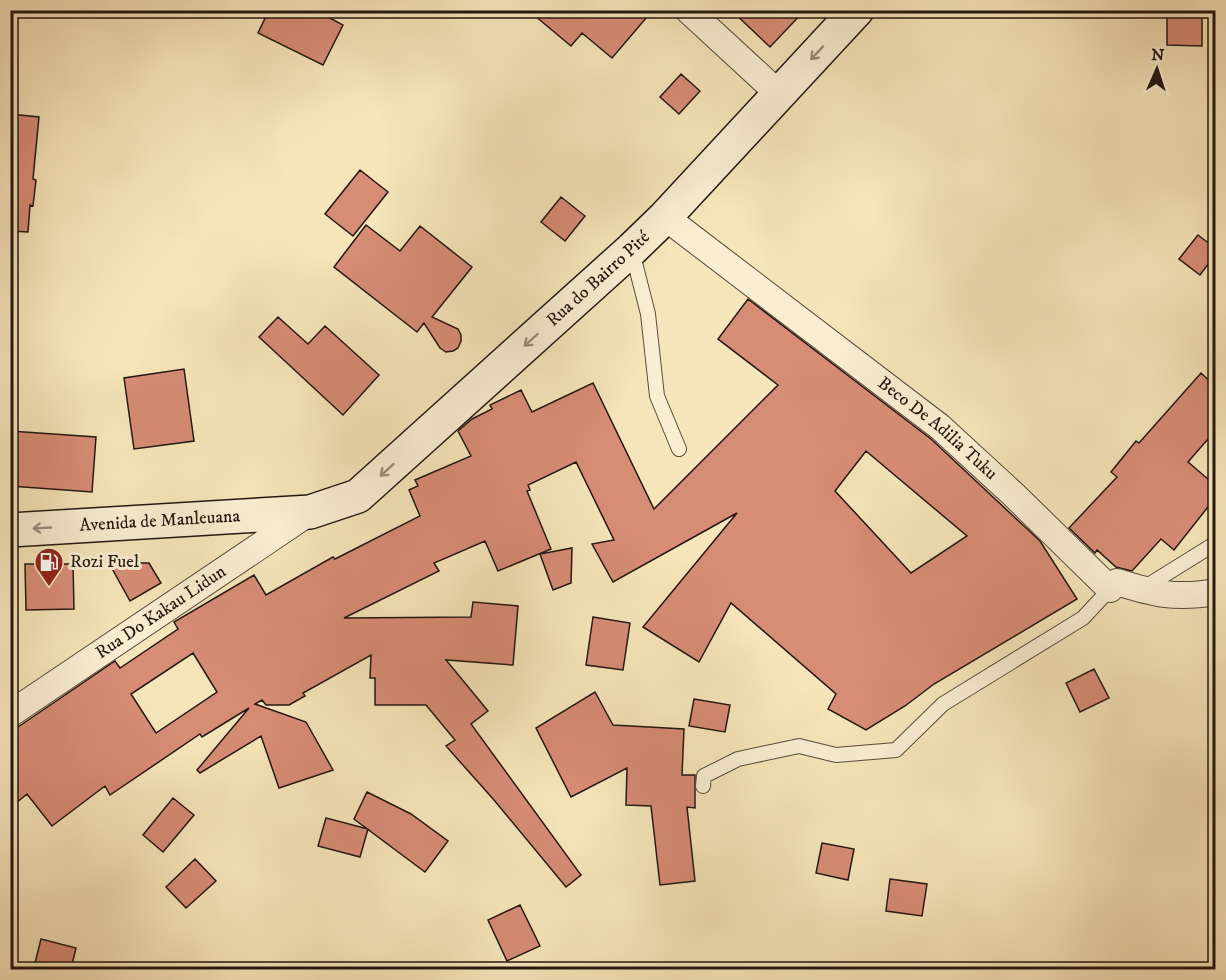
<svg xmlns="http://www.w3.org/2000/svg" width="1226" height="980" viewBox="0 0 1226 980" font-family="'IM FELL DW Pica',serif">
  <rect width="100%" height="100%" fill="#f6e5ba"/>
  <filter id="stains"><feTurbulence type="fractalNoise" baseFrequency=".00333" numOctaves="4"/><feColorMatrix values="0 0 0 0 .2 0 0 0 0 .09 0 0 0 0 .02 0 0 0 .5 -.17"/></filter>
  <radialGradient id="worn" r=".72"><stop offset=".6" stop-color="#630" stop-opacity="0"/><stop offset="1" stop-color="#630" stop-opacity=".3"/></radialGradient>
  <!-- building -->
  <path fill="#d78c76" stroke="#221610" stroke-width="1.5" fill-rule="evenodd" d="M269,10H315L343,25L323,65L258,33Z
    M528,10H653L612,58L582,33L571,46Z
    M731,10H805L770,47Z
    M1167,12L1202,13V46L1167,45Z
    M681,74L700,91L679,114L660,97Z
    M10,114L39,117L33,179L36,180L33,206L30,205L28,232L10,231Z
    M360,170L388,192L353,236L325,214Z
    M561,197L585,216L565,241L541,222Z
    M366,225L400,251L420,226L472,267L432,317L458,329L461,335V341L458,348L453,351L446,352L440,348L424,323L417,332L334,267Z
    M1198,235L1215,248V255L1200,275L1179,259Z
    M748,299L931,439L1040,541L1077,599L934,684L905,706L866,730L828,709L836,694L731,603L699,662L643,627L737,513L613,582L592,544L614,540L576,462L528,485L530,490L527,491L551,549L498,571L485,541L434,563L439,571L344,618L471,617L473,602L518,606L513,665L446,660L488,711L471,724L581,875L566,887L494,800L446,746L455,740L426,705H375V678H370L371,655L303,693L305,696L289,705H266L262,700L255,704L306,722L333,770L279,788L261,736L200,773L197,770L249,708L202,737L200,734L110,795L105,786L52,826L27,794L10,808V733L18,727L115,661L120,668L178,629L174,622L254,575L266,595L333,557L335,559L420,516L409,490L418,486L415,480L471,456L458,431L472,419L492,409L490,405L521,390L532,412L593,383L654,509L778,385L718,339ZM866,451L967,536L911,573L835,491ZM193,653L217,692L156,733L131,694Z
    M278,317L308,344L325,326L379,375L343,415L259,337Z
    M184,369L194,441L134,449L124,378Z
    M1201,373L1215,386V431L1188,462L1215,485V498L1174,550L1161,539L1132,571L1116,567L1097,550L1095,553L1069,528L1117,477L1111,472L1136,441L1139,443Z
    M10,431L96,437L92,492L10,486Z
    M572,548L571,583L553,590L540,554Z
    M109,563H149L161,583L130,601Z
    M25,564H73L74,609L26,610Z
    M593,617L630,623L623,670L586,665Z
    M1094,669L1109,698L1080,712L1066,683Z
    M595,692L613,725L684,729L682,775H695V808L687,807L695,881L660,885L651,806L626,805L627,768L571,797L536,728Z
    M694,699L730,705L725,732L689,726Z
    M367,792L411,814L448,841L425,872L354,819Z
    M173,798L194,815L163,852L143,835Z
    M326,818L368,829L360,857L318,846Z
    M822,843L854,849L848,880L816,873Z
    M195,859L216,881L186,908L166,887Z
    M890,879L927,884L922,916L886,911Z
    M520,905L540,946L507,961L488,920Z
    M41,939L76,948L71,969H61L35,963Z"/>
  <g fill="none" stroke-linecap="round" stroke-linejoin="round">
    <!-- lane casing -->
    <g stroke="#574a3a" stroke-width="16">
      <path id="lane" d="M632,251L648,314L657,396L679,449
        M1142,589L1216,543
        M703,786L704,776L738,759L799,746L836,755L896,750L943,704L1083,618L1110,589"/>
    </g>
    <!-- street casing -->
    <g stroke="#574a3a" stroke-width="28">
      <g id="street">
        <path d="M688,10L779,94"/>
        <path id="s1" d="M665,217L940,427L1014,495L1110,589L1117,582C1156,594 1175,599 1216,592"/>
        <path id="s2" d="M10,714L310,512"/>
      </g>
    </g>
    <!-- secondary casing -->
    <g stroke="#221610" stroke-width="36">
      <g id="secondary">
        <path id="s3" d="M10,530L310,512L358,496L632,249L665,217L857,10"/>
      </g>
    </g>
    <!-- lane -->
    <use href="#lane" stroke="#f9eed2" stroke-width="14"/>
    <!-- street -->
    <use href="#street" stroke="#f9eed2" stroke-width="26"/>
    <!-- secondary -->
    <use href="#secondary" stroke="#f9eed2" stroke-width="33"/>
  </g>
  <!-- one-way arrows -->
  <defs><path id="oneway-shaft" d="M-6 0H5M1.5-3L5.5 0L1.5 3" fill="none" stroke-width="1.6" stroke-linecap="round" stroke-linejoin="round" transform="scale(1.5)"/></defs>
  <g stroke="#988d7b">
    <use href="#oneway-shaft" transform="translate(817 53) rotate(133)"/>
    <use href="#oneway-shaft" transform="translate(531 340) rotate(138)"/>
    <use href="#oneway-shaft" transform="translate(387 470) rotate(138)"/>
    <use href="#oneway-shaft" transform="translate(42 528) rotate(177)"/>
  </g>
  <!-- icons -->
  <defs>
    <g id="fuel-pin" transform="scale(1.5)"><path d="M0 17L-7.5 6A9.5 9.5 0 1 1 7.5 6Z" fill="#8f2418" stroke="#f9eed2"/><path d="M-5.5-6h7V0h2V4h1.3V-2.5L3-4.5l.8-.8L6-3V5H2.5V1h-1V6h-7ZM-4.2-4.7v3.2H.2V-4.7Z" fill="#fff"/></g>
  </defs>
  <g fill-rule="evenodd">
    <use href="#fuel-pin" x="49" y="562"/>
  </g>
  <g text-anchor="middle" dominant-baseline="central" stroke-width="6" stroke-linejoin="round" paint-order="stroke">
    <!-- street labels -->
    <g font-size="18" fill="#221610" stroke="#f9eed2">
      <text stroke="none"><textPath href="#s3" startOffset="675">Rua do Bairro Pité</textPath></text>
      <text stroke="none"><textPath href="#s1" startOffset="345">Beco De Adilia Tuku</textPath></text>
      <text stroke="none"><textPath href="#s3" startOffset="150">Avenida de Manleuana</textPath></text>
      <text stroke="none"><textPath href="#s2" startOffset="182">Rua Do Kakau Lidun</textPath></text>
    </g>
    <!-- poi labels -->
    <g font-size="18" fill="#221610" stroke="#f9eed2" text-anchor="start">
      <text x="70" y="562">Rozi Fuel</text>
    </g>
  </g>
  <!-- margin -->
  <rect width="1226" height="980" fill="none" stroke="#f6e5ba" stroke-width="36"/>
  <rect x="12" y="12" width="1202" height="956" fill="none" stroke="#221610" stroke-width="3"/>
  <rect x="18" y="18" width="1190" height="944" fill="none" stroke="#221610" stroke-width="1.5"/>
  <!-- north arrow -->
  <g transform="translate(1157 69) rotate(3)" stroke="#f9eed2" stroke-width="4.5" paint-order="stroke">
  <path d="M0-4.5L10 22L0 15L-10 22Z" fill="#221610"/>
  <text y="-9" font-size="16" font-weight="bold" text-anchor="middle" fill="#221610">N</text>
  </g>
  <rect width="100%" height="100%" filter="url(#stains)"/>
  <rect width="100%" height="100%" fill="url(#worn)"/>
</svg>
